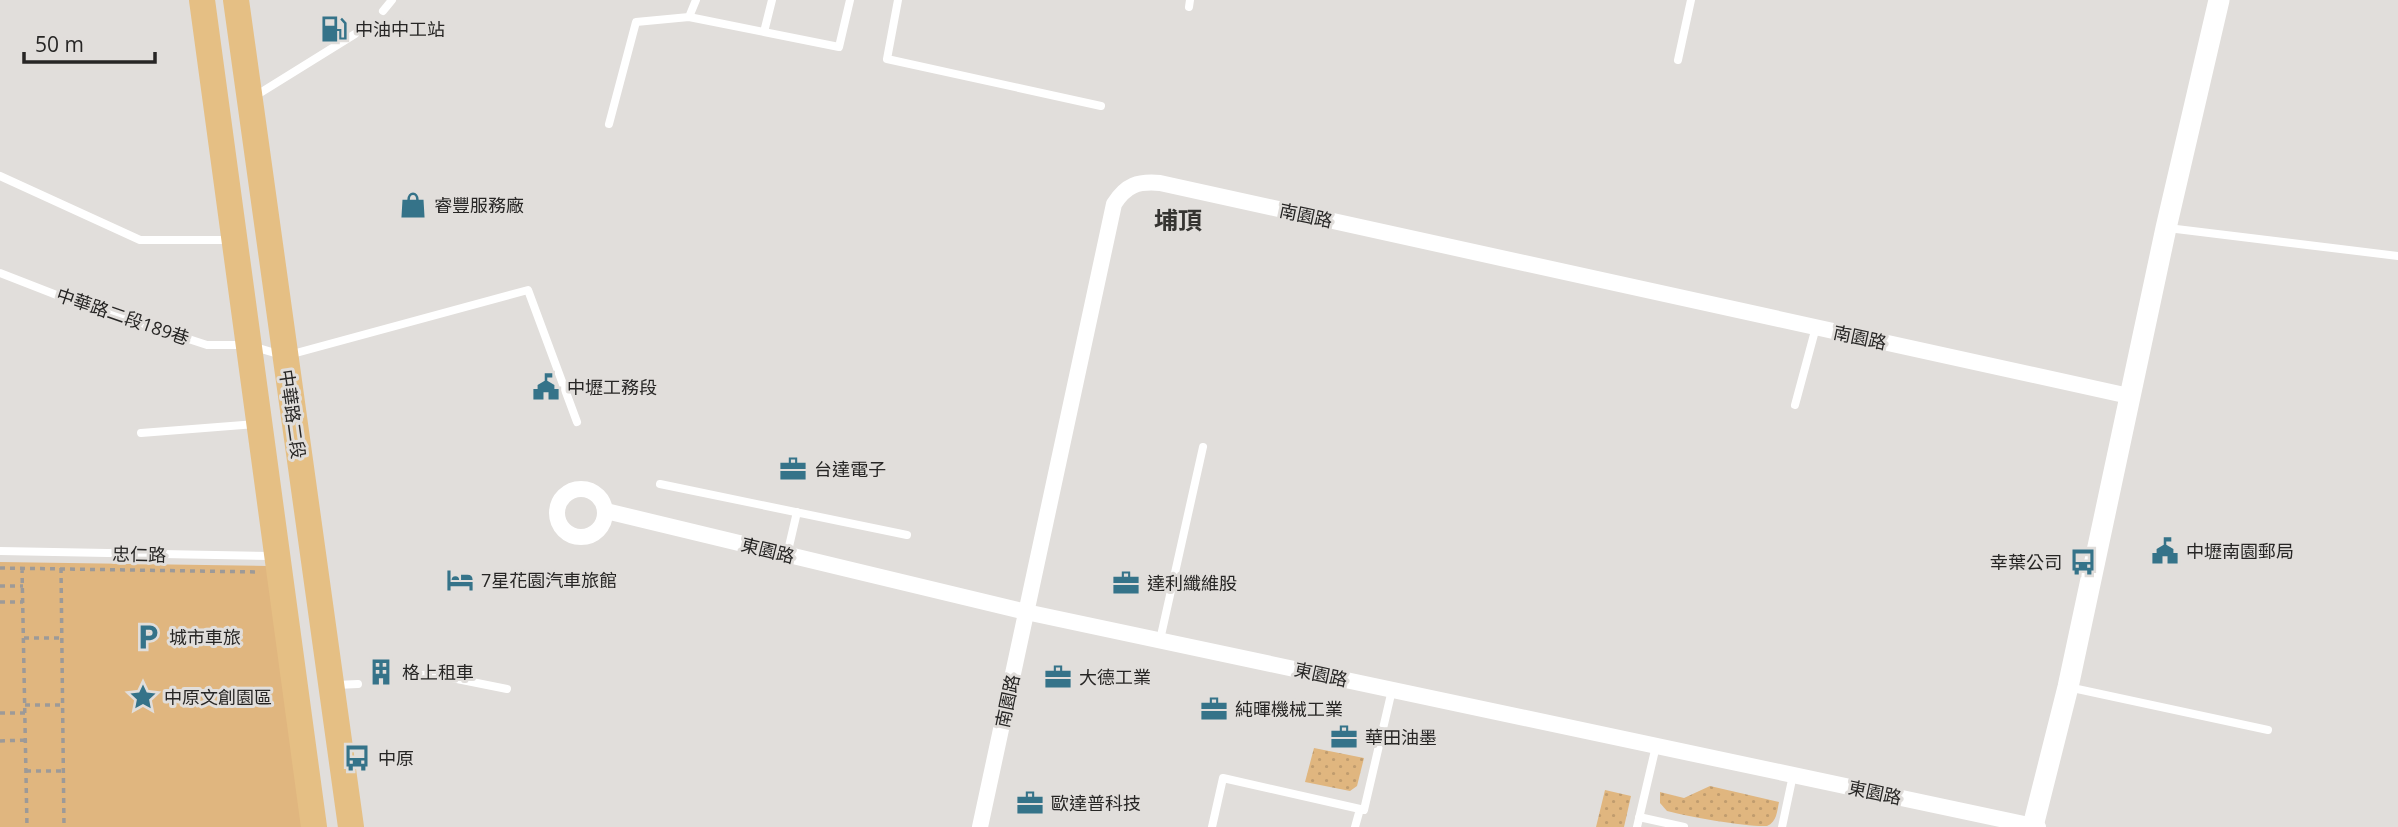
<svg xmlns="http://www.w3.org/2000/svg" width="2398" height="827" viewBox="0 0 2398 827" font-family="'Open Sans','Noto Sans TC',sans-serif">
  <defs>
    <pattern id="grass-dots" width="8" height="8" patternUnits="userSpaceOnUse" patternTransform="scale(1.75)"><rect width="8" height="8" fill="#e0b67f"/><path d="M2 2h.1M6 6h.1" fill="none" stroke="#c09c6e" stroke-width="1.8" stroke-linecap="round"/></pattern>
  </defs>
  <rect width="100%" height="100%" fill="#e1dedb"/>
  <!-- grass -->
  <path fill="url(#grass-dots)" d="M1314,748L1364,758L1357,786L1350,791L1305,782Z
    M1710,786L1779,802C1777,811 1777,822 1767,826C1747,827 1689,817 1667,811L1660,803V792L1684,798Z
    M1605,790L1631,796L1624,827H1596Z"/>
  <!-- green -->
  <path fill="#e0b67f" d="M0,562L270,566L302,827H0Z"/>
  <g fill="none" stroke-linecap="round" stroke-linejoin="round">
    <!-- path -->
    <path stroke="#9d9a98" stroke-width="3.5" stroke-dasharray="5 5" stroke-linecap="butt" d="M0,568L260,572
      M22,568L27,827
      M61,568L64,827
      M0,586H23
      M0,602H23
      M24,638H62
      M25,705H63
      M0,713H25
      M0,741L25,740
      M26,771H64"/>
    <!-- service -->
    <path stroke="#fff" stroke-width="8" d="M898,0L887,59L1101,106
      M1189,7L1190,0
      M383,11L392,0
      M689,17L696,0
      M764,32L772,0
      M1678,60L1691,0
      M255,96L355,34
      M609,124L636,22L689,17L839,47L850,0
      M0,176L140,240H231
      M2168,228L2398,256
      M0,273L72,301L207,345H248L285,356L528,290L577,422
      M1795,405L1816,327
      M141,433L257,424
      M660,484L907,535
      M0,551L273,556
      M787,555L797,512
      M1160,640L1203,447
      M406,677L432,674L507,689
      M336,685L358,684
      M2068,687L2268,730
      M1639,817L1684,827
      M1212,827L1223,778L1360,809
      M1355,827L1360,809L1364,810L1392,690
      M1637,827L1656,746
      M1782,827L1793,775"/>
    <!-- minor -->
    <path stroke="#fff" stroke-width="16" d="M557 513a24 24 0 1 1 48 0a24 24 0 1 1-48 0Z
      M606,511L1026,612L2038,827
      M980,827L1114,204C1126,185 1138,181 1160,183L2129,396"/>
    <!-- tertiary -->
    <path stroke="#fff" stroke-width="21" d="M2033,826L2068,687L2166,228L2219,0"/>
    <!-- primary -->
    <path stroke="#e5bf84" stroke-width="26" d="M202,0L314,827
      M236,0L351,827"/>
  </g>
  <!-- icons -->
  <defs>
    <g id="fuel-bare" transform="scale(2.1)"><path d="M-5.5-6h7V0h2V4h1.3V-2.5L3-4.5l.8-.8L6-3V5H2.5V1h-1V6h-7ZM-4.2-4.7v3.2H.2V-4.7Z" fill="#357389" stroke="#e1dedb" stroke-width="2.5" paint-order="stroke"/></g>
    <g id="shop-bare" transform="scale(2.1)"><path d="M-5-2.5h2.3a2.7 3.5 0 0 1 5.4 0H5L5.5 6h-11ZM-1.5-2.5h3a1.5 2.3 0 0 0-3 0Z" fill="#357389" stroke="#e1dedb" stroke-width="2.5" paint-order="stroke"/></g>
    <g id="civic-bare" transform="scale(2.1)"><path d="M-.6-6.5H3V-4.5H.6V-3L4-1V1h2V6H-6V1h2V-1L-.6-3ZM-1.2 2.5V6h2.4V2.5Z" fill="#357389" stroke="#e1dedb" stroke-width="2.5" paint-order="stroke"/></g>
    <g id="office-bare" transform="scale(2.1)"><path d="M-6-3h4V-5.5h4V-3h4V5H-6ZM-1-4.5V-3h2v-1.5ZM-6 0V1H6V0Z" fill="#357389" stroke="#e1dedb" stroke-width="2.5" paint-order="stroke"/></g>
    <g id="bus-bare" transform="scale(2.1)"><path d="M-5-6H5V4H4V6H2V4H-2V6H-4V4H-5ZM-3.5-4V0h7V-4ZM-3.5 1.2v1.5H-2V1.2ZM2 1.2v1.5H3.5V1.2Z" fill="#357389" stroke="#e1dedb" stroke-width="2.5" paint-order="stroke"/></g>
    <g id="hotel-bare" transform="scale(2.1)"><path d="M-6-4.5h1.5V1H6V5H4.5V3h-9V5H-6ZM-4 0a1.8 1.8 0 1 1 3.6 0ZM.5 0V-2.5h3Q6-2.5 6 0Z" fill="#357389" stroke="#e1dedb" stroke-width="2.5" paint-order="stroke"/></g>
    <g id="parking-bare" transform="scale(2.1)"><path d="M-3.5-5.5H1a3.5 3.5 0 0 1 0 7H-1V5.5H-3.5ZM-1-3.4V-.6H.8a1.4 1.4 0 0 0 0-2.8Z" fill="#357389" stroke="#e1dedb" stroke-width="2.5" paint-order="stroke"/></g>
    <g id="building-bare" transform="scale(2.1)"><path d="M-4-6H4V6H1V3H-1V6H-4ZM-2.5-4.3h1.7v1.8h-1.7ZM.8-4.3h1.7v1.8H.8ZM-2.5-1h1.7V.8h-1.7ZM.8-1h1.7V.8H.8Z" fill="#357389" stroke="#e1dedb" stroke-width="2.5" paint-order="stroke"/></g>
    <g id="sight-bare" transform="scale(2.1)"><path d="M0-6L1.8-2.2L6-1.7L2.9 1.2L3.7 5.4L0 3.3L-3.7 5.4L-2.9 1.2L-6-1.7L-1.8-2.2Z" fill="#357389" stroke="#e1dedb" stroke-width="2.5" paint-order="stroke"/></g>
  </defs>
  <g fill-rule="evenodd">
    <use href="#fuel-bare" x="334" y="29"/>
    <use href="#shop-bare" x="413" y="205"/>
    <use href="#civic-bare" x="546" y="387"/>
    <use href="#office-bare" x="793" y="469"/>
    <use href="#civic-bare" x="2165" y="551"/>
    <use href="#bus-bare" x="2083" y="562"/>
    <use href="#hotel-bare" x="460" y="580"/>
    <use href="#office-bare" x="1126" y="583"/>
    <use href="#parking-bare" x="148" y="637"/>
    <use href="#building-bare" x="381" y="672"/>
    <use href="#office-bare" x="1058" y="677"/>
    <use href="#sight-bare" x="143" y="697"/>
    <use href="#office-bare" x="1214" y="709"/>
    <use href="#office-bare" x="1344" y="737"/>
    <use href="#bus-bare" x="357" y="758"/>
    <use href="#office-bare" x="1030" y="803"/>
  </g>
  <g text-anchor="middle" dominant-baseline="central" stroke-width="6" stroke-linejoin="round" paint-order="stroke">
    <!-- poi labels -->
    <g font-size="18" fill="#272625" stroke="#e1dedb" text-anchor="start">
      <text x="355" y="29">中油中工站</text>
      <text x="434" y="205">睿豐服務廠</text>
      <text x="567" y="387">中壢工務段</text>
      <text x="814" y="469">台達電子</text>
      <text x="2186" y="551">中壢南園郵局</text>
      <text x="2062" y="562" text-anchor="end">幸葉公司</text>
      <text x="481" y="580">7星花園汽車旅館</text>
      <text x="1147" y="583">達利纖維股</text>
      <text x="169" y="637">城市車旅</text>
      <text x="402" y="672">格上租車</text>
      <text x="1079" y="677">大德工業</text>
      <text x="164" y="697">中原文創園區</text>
      <text x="1235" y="709">純暉機械工業</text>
      <text x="1365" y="737">華田油墨</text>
      <text x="378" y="758">中原</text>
      <text x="1051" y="803">歐達普科技</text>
    </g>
    <!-- street labels -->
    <g font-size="18" fill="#272625" stroke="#e1dedb">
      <text transform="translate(1306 215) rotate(12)">南園路</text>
      <text transform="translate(123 316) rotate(19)">中華路二段189巷</text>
      <text transform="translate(1860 337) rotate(12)">南園路</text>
      <text transform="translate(293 414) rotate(82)">中華路二段</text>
      <text transform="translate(768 550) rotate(14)">東園路</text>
      <text transform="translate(139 554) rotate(1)">忠仁路</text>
      <text transform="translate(1321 674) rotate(12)">東園路</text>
      <text transform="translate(1007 701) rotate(-78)">南園路</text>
      <text transform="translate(1875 792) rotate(12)">東園路</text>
    </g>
    <!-- district labels -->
    <g font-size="24" font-weight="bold" fill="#353431" stroke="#e1dedb">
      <text x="1178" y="219">埔頂</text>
    </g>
  </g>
  <!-- scale -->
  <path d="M24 52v10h131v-10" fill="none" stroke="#272625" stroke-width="3.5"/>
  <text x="35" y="52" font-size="21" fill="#272625" stroke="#e1dedb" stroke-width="5" paint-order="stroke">50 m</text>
</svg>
